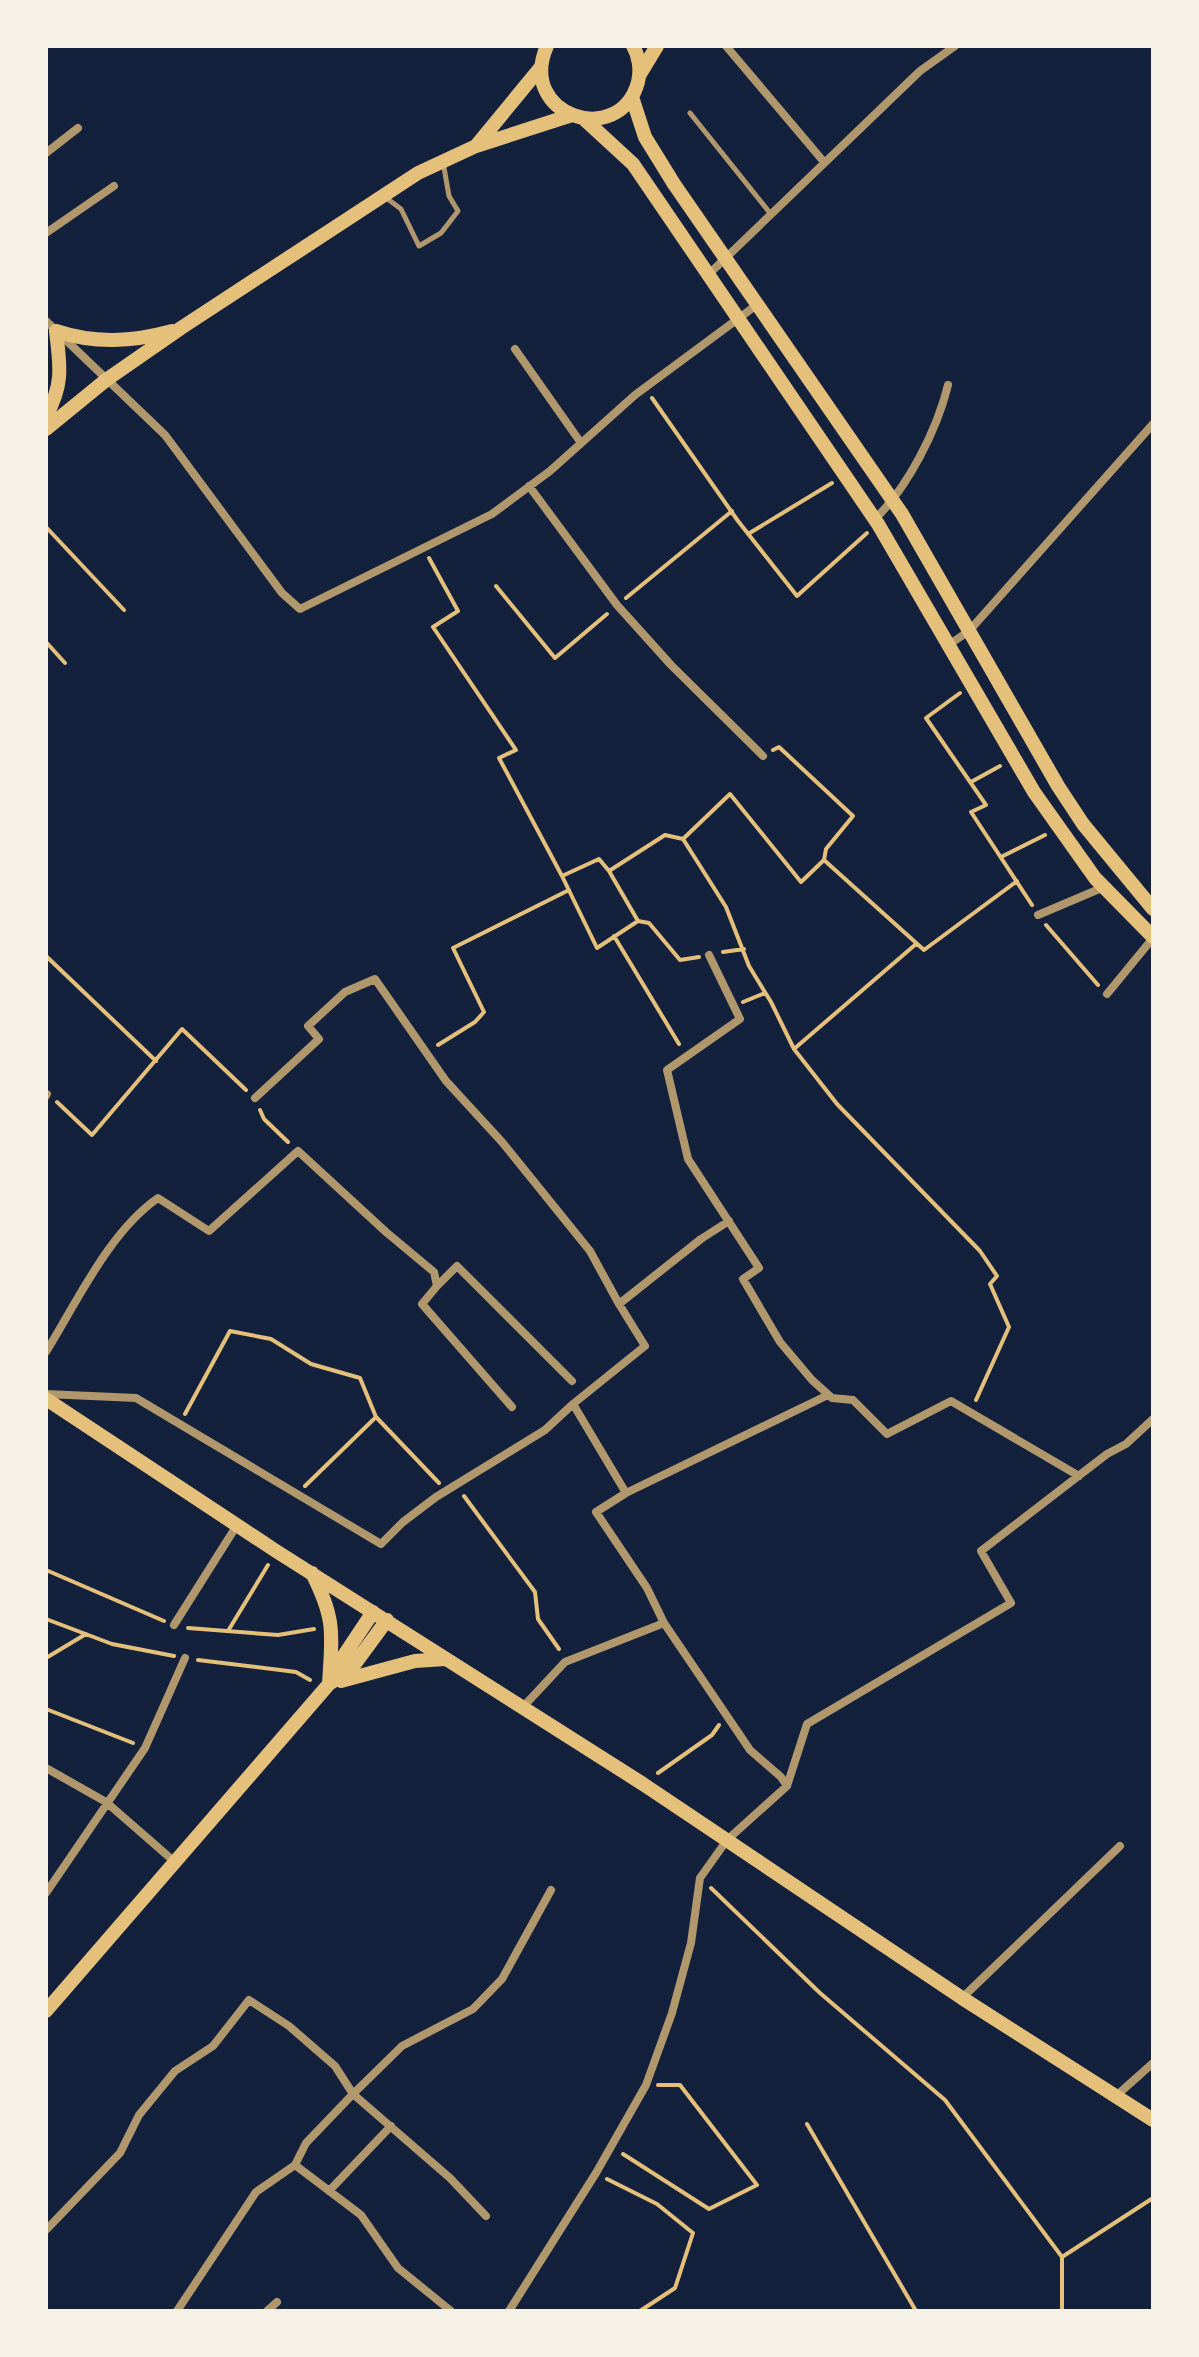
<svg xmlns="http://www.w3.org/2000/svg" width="1199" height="2357" viewBox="0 0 1199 2357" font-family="Jost,sans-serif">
  <rect width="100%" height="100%" fill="#14213d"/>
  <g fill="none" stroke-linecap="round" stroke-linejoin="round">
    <!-- path -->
    <path stroke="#e5c07b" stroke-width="4" d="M652,398L738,521L797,596L867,533
      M46,527L124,610
      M748,534L832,483
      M429,558L458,611L433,627L516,750L499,758L562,876L599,859L609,871
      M496,586L555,658L607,614
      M626,598L732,511
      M46,642L65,663
      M960,693L926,718L986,805L971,812L1032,905
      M773,750L779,747L853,816L826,849L824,860L924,950L1017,881
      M971,782L1000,766
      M683,839L726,907L749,966L771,1002L794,1049L837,1104L980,1251L997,1276L990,1284L1009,1327L976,1400
      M683,839L665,835L609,871L638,921L649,923L680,960L699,957
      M683,839L730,794L801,882L824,860
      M1001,857L1045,835
      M562,876L597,948L638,921
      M1046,925L1098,985
      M614,936L679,1044
      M723,952L744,949
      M46,956L156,1061
      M743,1002L765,993
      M438,1045L475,1022L484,1012L453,948L569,890
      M794,1049L916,944
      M57,1102L92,1135L182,1029L246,1090
      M260,1110L264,1119L288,1142
      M185,1414L230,1331L271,1339L311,1364L360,1378L376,1417L439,1483
      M305,1486L376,1417
      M464,1496L535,1592L538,1619L559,1649
      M46,1570L164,1621
      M46,1619L112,1644L174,1656
      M188,1628L278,1635L314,1629
      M228,1631L268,1565
      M46,1658L86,1634
      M198,1660L296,1672L310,1680
      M46,1709L133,1743
      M658,1773L712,1735L719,1725
      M711,1888L820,1993L945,2100L1062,2257V2311
      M807,2124L916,2311
      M623,2154L709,2209L757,2185L680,2085H658
      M607,2179L657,2204L693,2233L675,2288L640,2311
      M1062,2257L1153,2198"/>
    <!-- service -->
    <path stroke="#b1986c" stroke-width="5" d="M690,113L770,213
      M385,197L401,209L419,246L441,233L458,211L449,196L443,162"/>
    <!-- minor -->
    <path stroke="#b1986c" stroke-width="8" d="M726,46L824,162
      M46,153L78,128
      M46,233L114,186
      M709,274L920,71L955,46
      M46,321L165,435L282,593L300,609L492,514L550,471L635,395L758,304
      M515,349L581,443
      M529,486L617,605L671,665L763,756
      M875,519C908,487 937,430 948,385
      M947,646L969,631L1153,424
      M1038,915L1104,887
      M709,955L740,1019L667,1070L688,1159L759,1268L743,1279L780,1342L812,1380L832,1398L853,1400L887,1434L951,1401L1079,1476
      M1107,994L1153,938
      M46,1096L47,1094
      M255,1098L319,1039L308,1026L345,992L375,979L446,1081L502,1142L590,1251L619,1304
      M729,1221L701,1239L619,1304L645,1346L573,1404L626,1493L828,1395
      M437,1286L457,1266L572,1381
      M46,1352C77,1302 109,1232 158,1198L209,1231L298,1151L386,1232L434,1272L437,1286L422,1304L512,1407
      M46,1394L136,1398L381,1544L403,1522L436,1497L545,1430L573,1404
      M626,1493L596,1512L647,1588L664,1623L750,1750L781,1777L787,1786
      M174,1625L237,1525
      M522,1708L565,1662L664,1623
      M46,1768L106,1802L176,1863
      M46,1893L145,1748L185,1658
      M962,1998L1120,1846
      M1116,2096L1153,2063
      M295,2165L361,2215L398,2268L451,2311
      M329,2191L391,2126
      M486,2216L450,2178L353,2094L402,2046L473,2009L502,1979L551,1890
      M46,2230L120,2153L139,2115L175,2071L213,2046L249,2000L289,2026L335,2066L353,2094L306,2143L295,2165L256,2192L177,2311
      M267,2311L277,2302
      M509,2311L596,2173L646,2085L672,2013L691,1943L700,1878L727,1840L787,1786L807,1724L1011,1603L981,1551L1107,1454L1126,1444L1153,1419"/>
    <!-- secondary -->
    <path stroke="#e5c07b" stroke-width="14" d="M547,46C516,116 620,149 638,82C641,70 639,56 633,46
      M541,67L476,146L572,115
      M640,74L657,46
      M632,97L645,137L674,184L902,514L1058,786L1083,824L1153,909
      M583,118L633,164L648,186L878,524L1034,792L1095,878L1153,937
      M46,416C64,384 60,365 56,331C95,344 132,342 172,331
      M46,429L106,380L181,328L418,173L476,146
      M46,1399L276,1551L643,1784L962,1998L1153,2120
      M312,1573C336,1620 332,1634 329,1684
      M333,1672L373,1612
      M341,1681L415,1661L445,1659
      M46,2011L329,1684L351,1669L387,1620"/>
  </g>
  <!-- border -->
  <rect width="1199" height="2357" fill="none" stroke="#f6f1e7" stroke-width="96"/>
</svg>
